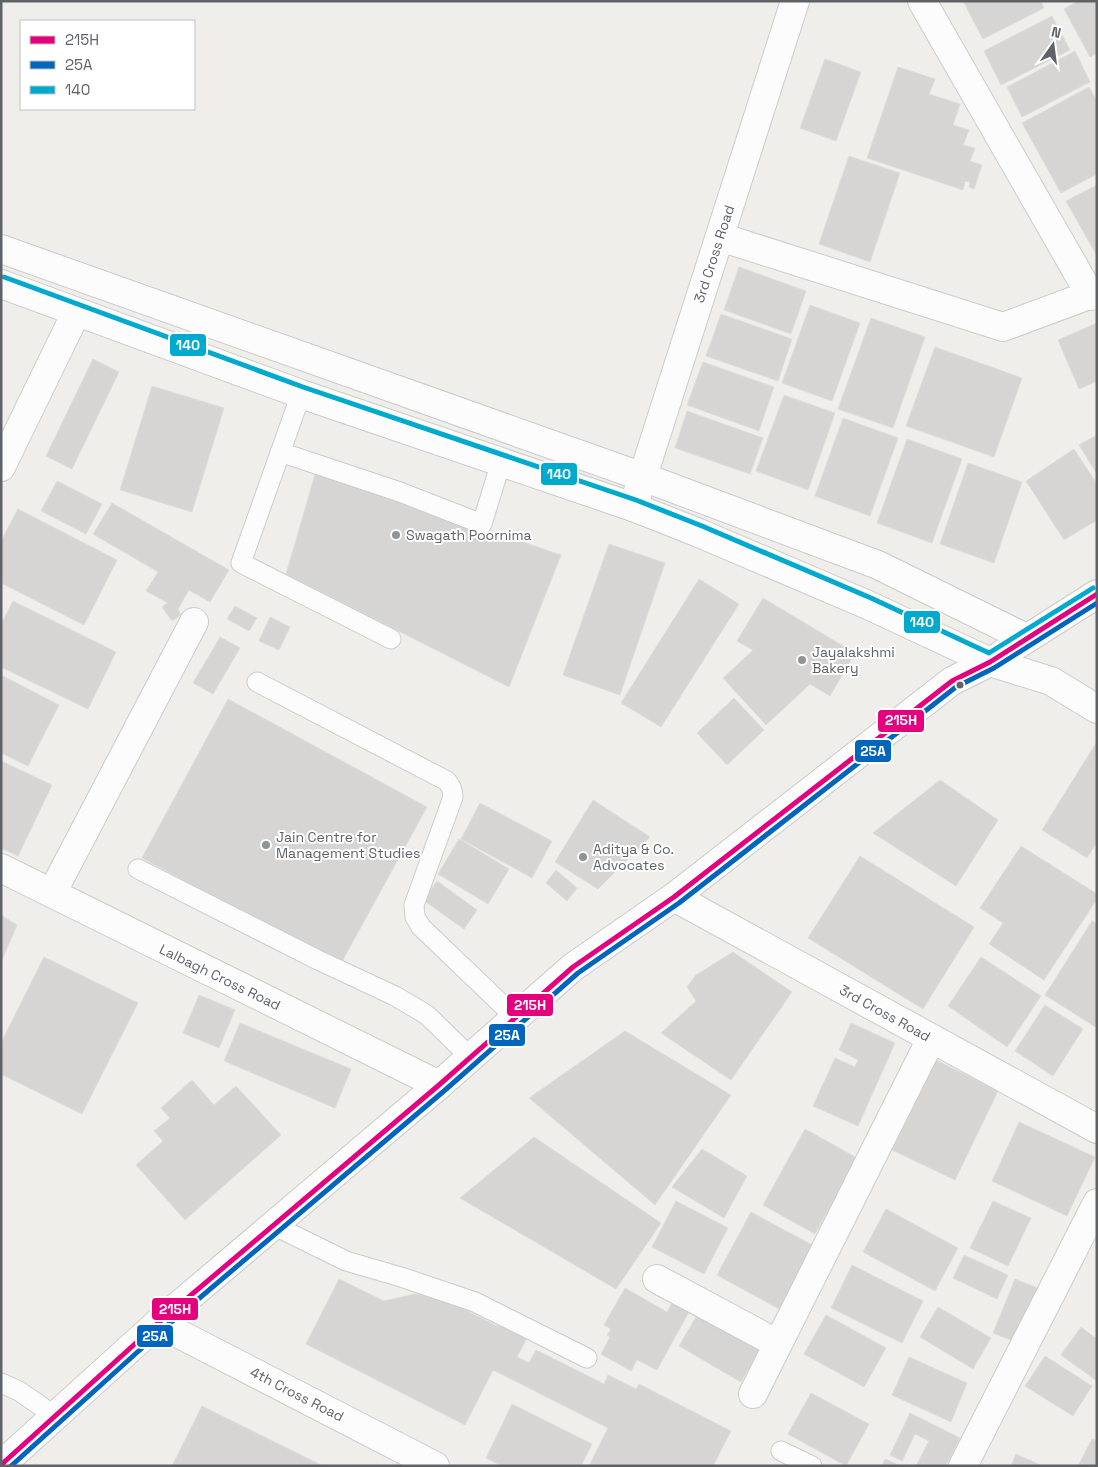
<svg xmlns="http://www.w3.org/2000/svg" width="1098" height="1467" viewBox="0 0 1098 1467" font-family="'Space Grotesk',sans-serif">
  <rect width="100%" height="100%" fill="#efeeea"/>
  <!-- building -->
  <path fill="#d6d5d3" stroke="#deddd9" d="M963,1H1041L1044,8L983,39Z
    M1078,1H1097V53L1090,57L1064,9Z
    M1052,16L1070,50L1001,85L984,51Z
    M1075,51L1090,82L1022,117L1007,87Z
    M825,59L861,72L836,141L800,128Z
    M898,67L935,79L929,94L960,104L953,125L969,130L963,145L975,148L970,161L982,165L974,189L969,187L970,182L965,181L963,190L867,158Z
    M1089,87L1097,101V174L1061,193L1022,123Z
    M849,156L900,173L870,262L819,244Z
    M1097,185V256L1066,201Z
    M739,267L806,291L791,334L724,310Z
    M810,305L860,323L832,401L782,383Z
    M721,314L792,339L778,381L706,356Z
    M871,318L925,337L893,428L838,409Z
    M1097,323V381L1079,389L1058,340Z
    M935,347L1022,378L994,457L906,426Z
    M93,359L119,372L72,469L46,456Z
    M703,362L774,387L759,431L687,405Z
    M152,386L224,408L192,512L120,490Z
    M784,395L835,413L808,490L756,471Z
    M687,411L763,438L750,474L675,448Z
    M843,418L898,438L870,516L815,496Z
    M1097,435V474L1079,445Z
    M907,439L962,459L932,543L877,523Z
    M1074,449L1097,484V520L1064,540L1026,481Z
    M968,463L1022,482L994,563L940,544Z
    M316,471L561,555L509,687L286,574Z
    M57,481L102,504L86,534L41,511Z
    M112,503L229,570L210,602L189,590L178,609L181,615L172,621L162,607L168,603L146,591L158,572L93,534Z
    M18,509L117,560L84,625L1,583V541Z
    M609,544L665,563L620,695L563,675Z
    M699,579L739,604L661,727L621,703Z
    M763,598L855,653L830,696L810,684L766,725L723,678L753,650L737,641Z
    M13,601L116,652L88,709L1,667V624Z
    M235,606L257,618L249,631L227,619Z
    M270,617L290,627L279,650L259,641Z
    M220,637L240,648L213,694L193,683Z
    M1,675L59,705L28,766L1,753Z
    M734,698L764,730L727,765L697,733Z
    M228,699L427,807L340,965L142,858Z
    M1096,743L1097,842L1087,858L1042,830Z
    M1,761L52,785L18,856L1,848Z
    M940,780L998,820L956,886L873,833Z
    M593,800L650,837L598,889L555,862Z
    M480,803L552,841L532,878L461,839Z
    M459,839L509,869L488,904L438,874Z
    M1021,846L1097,894V899L1044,980L989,944L1003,923L980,908Z
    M860,856L974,927L923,1009L808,938Z
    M556,870L577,888L567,901L546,883Z
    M437,881L477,910L464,929L423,900Z
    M1,915L17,925L1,962Z
    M1092,921L1097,924V1028L1045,995Z
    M733,952L792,992L731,1080L661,1033L696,1001L687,987L696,975Z
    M44,957L138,1003L82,1114L1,1074V1043Z
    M981,957L1041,996L1007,1047L948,1006Z
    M199,995L235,1010L219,1048L183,1033Z
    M1045,1005L1083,1029L1053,1076L1015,1051Z
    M240,1023L351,1069L335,1108L224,1061Z
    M851,1023L895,1043L858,1126L813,1106L835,1058L855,1067L858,1060L839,1050Z
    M625,1031L731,1095L655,1205L529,1098Z
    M936,1060L998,1091L955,1180L892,1150Z
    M192,1080L214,1105L236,1086L281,1135L185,1220L136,1165L163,1141L154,1131L170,1118L161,1108Z
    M1019,1122L1095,1157L1067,1216L992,1181Z
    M805,1129L857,1158L815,1234L763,1205Z
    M534,1137L661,1223L616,1289L460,1198Z
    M702,1149L747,1176L724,1218L672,1187Z
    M676,1201L728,1228L704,1274L652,1247Z
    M993,1201L1031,1218L1008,1266L970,1248Z
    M886,1209L958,1248L935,1291L863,1252Z
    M751,1212L814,1246L779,1309L717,1275Z
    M964,1255L1008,1275L997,1299L953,1278Z
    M852,1265L923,1301L902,1343L831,1308Z
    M339,1279L384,1301L415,1294L442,1298L499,1327L502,1321L529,1334L517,1357L529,1363L536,1350L604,1384L608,1375L636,1389L639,1384L731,1431L713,1466H589L608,1428L493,1370L465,1425L306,1344Z
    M1015,1279L1043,1290L1021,1344L993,1333Z
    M625,1288L667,1312L673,1301L690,1310L657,1370L637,1360L631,1371L601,1354L610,1337L607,1335L611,1329L604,1325Z
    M938,1307L991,1338L973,1369L920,1337Z
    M699,1312L761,1348L741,1382L679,1346Z
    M826,1315L886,1348L864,1387L804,1354Z
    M1081,1327L1097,1339V1381L1061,1355Z
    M1045,1356L1092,1386L1073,1416L1025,1386Z
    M909,1357L967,1383L951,1422L892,1395Z
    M811,1393L869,1424L846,1466L788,1434Z
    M512,1404L592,1444L581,1466H502L486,1458Z
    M202,1406L323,1466H172Z
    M910,1413L960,1438L946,1466H916L929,1441L915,1434L902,1461L890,1455Z
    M1092,1439L1097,1441V1466H1078Z
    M1016,1454L1043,1466H1011Z
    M885,1459L901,1466H882Z"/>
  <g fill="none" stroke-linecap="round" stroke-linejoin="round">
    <!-- service casing -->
    <g stroke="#cbcccc" stroke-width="21">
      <path id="service" d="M301,394L241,563L391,639
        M280,452L400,492L482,524L501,462
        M257,682L447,781C451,787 453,790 453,797L414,905L415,917L421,927L516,1018
        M138,869L318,960L395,996L427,1015L471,1058
        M273,1225L346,1261L401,1277L475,1302L587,1358
        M1,1383L19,1391L55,1416
        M781,1451L812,1466"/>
    </g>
    <!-- minor casing -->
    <g stroke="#cbcccc" stroke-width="30">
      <path id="minor" d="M922,1L1091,296
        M720,237L1003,327L1097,292
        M1,467L76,313
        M633,507L795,1
        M990,662L1051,681L1097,709
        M1,868L439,1085
        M52,893L194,622
        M674,897L1097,1129
        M657,1279L778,1344
        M158,1323L435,1466
        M753,1394L931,1039
        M963,1466L1097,1203"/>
    </g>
    <!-- secondary casing -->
    <g stroke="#cacacb" stroke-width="30">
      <path id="secondary" d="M1,249L643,477L878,565L1026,638
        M1,284L301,394L633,507L699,533L868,605L990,662
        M1,1465L158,1323L439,1085L573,967L674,897L952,681L990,662L1097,594"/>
    </g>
    <!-- service -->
    <use href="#service" stroke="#fdfcfc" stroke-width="19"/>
    <!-- minor -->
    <use href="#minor" stroke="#fdfcfc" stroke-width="28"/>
    <!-- secondary -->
    <use href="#secondary" stroke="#fdfcfc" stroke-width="28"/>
    <!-- bus-1 casing -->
    <g stroke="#fff" stroke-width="9">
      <path id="bus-1" d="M1,1465L158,1323L439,1085L573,967L674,897L952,681L990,662L1097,594"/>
    </g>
    <!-- bus-2 casing -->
    <g stroke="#fff" stroke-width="9">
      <path id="bus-2" d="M11,1466L163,1329L444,1091L578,973L679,903L956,687L994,668L1097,603"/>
    </g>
    <!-- bus-3 casing -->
    <g stroke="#fff" stroke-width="9">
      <path id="bus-3" d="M4,277L303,387L636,500L702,526L871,598L989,653L1093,588"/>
    </g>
    <!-- bus-1 -->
    <use href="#bus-1" stroke="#e5007d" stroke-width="5"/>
    <!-- bus-2 -->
    <use href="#bus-2" stroke="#0065bd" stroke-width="5"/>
    <!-- bus-3 -->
    <use href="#bus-3" stroke="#00a9ce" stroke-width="5"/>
  </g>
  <!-- markers -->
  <g fill="#919496" stroke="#fff" stroke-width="2">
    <circle cx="396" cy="535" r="5"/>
    <circle cx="802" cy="660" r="5"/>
    <circle cx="266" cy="845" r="5"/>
    <circle cx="583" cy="857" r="5"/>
  </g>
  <circle fill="#5f6368" stroke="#fff" stroke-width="2" cx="960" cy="685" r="4.5"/>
  <g text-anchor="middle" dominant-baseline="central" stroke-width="4" stroke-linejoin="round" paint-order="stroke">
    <!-- street labels -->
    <g font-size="14" fill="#5f6368" stroke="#fff">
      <text transform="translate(714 254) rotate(-72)">3rd Cross Road</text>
      <text transform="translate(220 977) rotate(26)">Lalbagh Cross Road</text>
      <text transform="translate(885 1013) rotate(29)">3rd Cross Road</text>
      <text transform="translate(297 1394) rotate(27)">4th Cross Road</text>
    </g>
    <!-- poi labels -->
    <g font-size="14" fill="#5f6368" stroke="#fff" text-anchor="start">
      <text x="406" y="535">Swagath Poornima</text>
      <text x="812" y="652">Jayalakshmi<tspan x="812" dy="16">Bakery</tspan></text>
      <text x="276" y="837">Jain Centre for<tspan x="276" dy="16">Management Studies</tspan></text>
      <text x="593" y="849">Aditya &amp; Co.<tspan x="593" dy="16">Advocates</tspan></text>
    </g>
  </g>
  <g stroke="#fff" stroke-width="2">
    <rect x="169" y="333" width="38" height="24" rx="5" fill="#00a9ce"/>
    <rect x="540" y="462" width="38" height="24" rx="5" fill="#00a9ce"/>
    <rect x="903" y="610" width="38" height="24" rx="5" fill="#00a9ce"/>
    <rect x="877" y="709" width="48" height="24" rx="5" fill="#e5007d"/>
    <rect x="854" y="739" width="38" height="24" rx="5" fill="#0065bd"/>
    <rect x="506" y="993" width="48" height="24" rx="5" fill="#e5007d"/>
    <rect x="488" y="1023" width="38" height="24" rx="5" fill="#0065bd"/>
    <rect x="151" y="1297" width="48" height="24" rx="5" fill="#e5007d"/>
    <rect x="136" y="1324" width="38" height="24" rx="5" fill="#0065bd"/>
  </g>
  <g font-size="14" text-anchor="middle" font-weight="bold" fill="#fff">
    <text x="188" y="350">140</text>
    <text x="559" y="479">140</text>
    <text x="922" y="627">140</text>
    <text x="901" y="725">215H</text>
    <text x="873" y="756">25A</text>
    <text x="530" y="1010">215H</text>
    <text x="507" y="1040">25A</text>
    <text x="175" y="1314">215H</text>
    <text x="155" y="1341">25A</text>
  </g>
  <!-- border -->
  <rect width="1098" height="1467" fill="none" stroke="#5f6368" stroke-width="5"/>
  <!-- legend -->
  <rect x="20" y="20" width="175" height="90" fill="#ffffff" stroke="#bfc1c3"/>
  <rect x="30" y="36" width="25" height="8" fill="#e5007d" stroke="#bfc1c3"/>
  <text x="65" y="45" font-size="15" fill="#5f6368">215H</text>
  <rect x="30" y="61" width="25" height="8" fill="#0065bd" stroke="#bfc1c3"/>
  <text x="65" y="70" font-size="15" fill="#5f6368">25A</text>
  <rect x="30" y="86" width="25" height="8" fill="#00a9ce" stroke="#bfc1c3"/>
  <text x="65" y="95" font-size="15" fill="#5f6368">140</text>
  <!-- north arrow -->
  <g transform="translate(1053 45) rotate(14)" stroke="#ffffff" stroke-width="4" paint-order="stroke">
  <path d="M0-4L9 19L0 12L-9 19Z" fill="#5f6368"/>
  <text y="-8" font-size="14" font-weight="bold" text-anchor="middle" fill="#5f6368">N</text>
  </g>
</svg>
